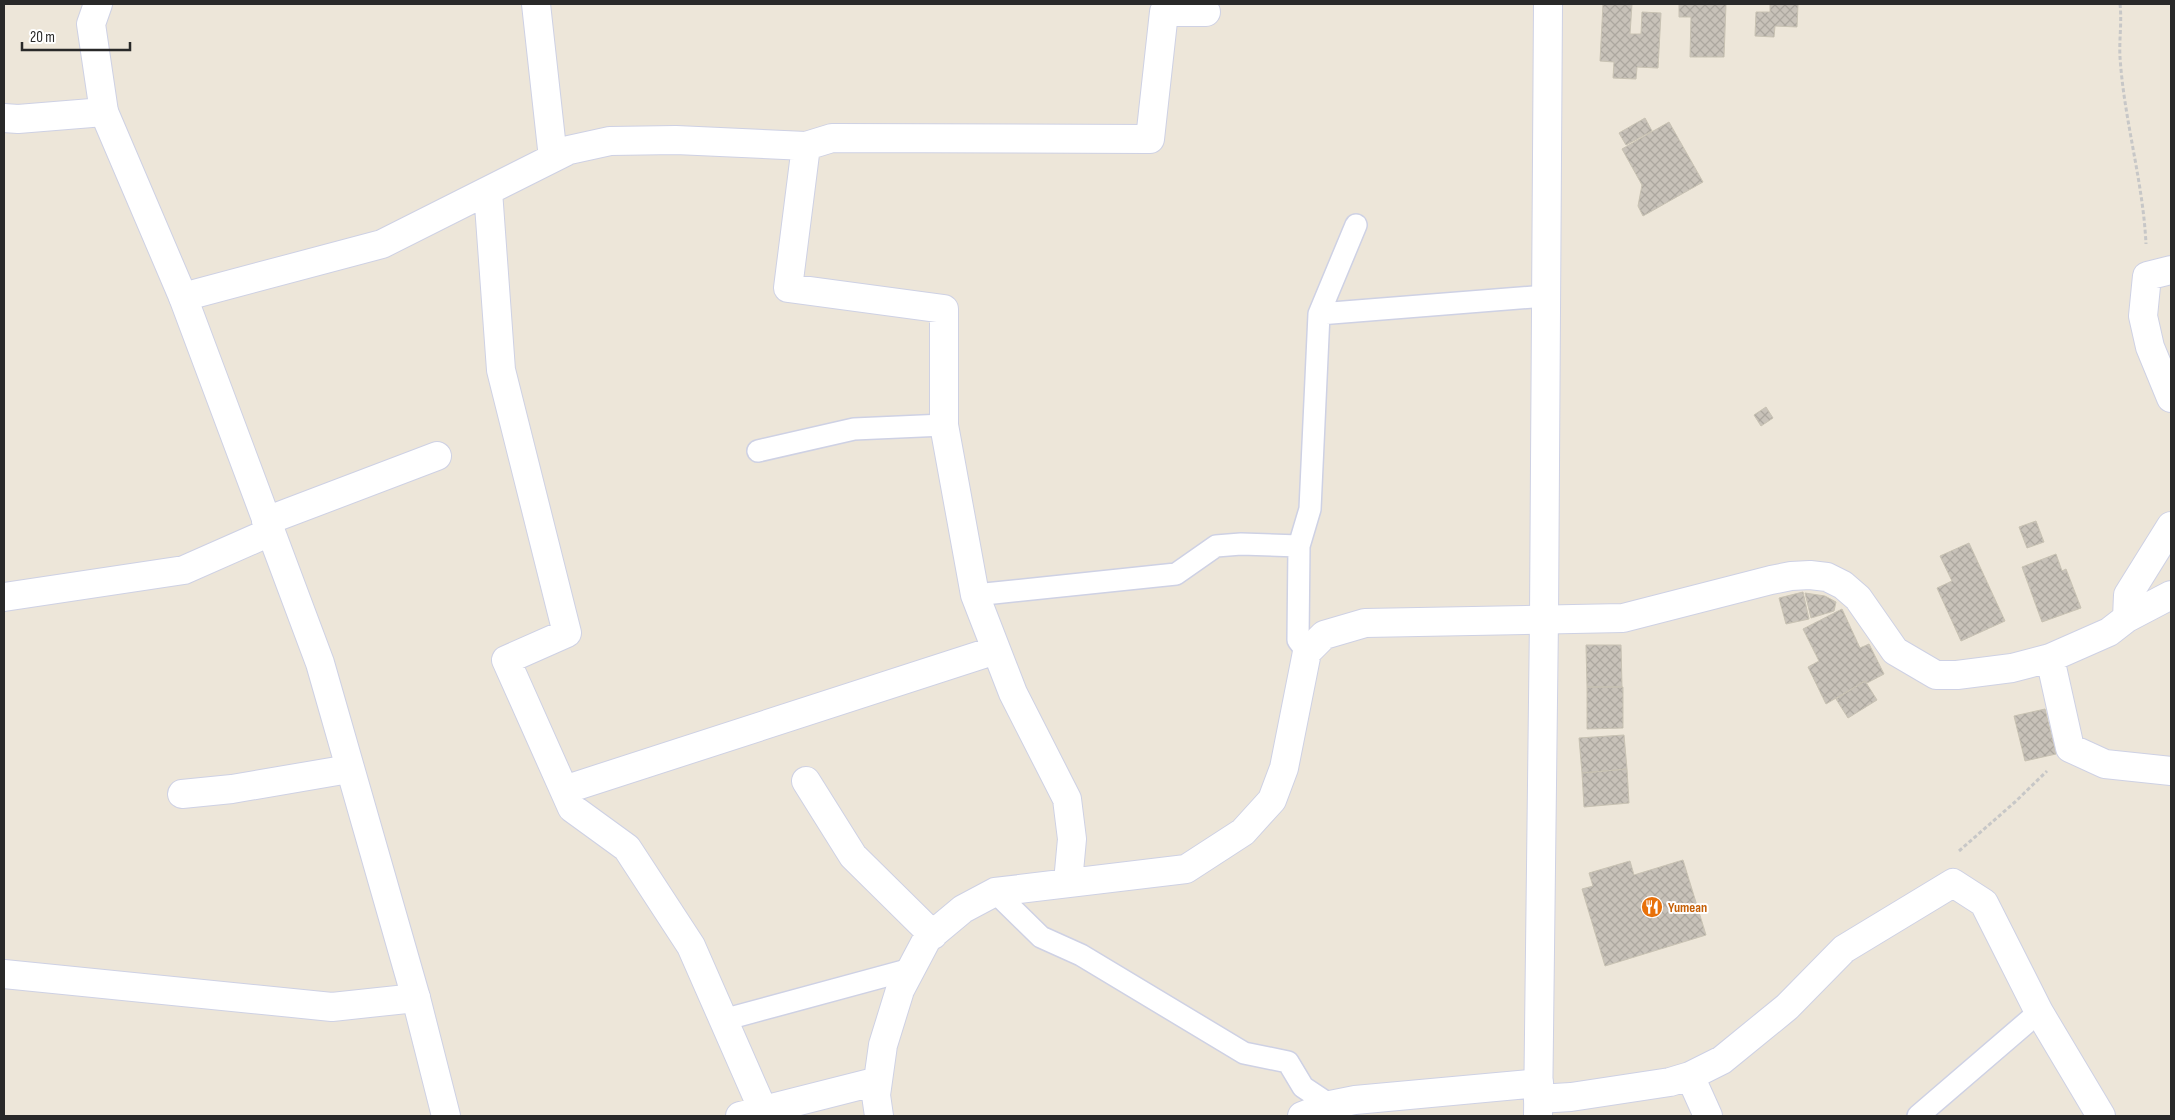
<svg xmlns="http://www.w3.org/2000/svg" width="2175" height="1120" viewBox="0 0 2175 1120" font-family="'Sofia Sans Condensed',sans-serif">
  <defs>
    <pattern id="building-cross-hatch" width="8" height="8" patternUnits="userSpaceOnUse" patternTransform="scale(1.25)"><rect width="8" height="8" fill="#c8c2b9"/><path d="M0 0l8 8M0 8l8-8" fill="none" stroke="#aca79f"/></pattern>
  </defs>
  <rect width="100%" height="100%" fill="#ede6d9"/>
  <!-- building -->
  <path fill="url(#building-cross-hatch)" stroke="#c8c2b3" d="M1603,4H1632L1630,34H1641L1642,12L1661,13L1658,68L1637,67L1636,79L1613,78L1614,62L1600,61Z
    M1679,4H1726L1724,57H1690L1691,17H1679Z
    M1770,4H1798L1797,27L1775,26L1774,37L1755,36L1756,12H1770Z
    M1645,118L1652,131L1626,145L1619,133Z
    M1669,122L1703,182L1643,216L1638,206L1642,185L1622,149Z
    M1766,407L1773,418L1761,426L1754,415Z
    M2036,521L2044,542L2027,548L2019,527Z
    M1969,543L2005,621L1961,641L1937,588L1952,581L1940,556Z
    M2056,554L2062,571L2066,569L2081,608L2042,622L2022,567Z
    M1803,592L1809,619L1786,624L1779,598Z
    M1805,593L1825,596L1836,602L1834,611L1811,618Z
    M1842,609L1860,648L1869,644L1884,674L1867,683L1865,681L1826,704L1808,667L1819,661L1803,629Z
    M1586,645H1621L1622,687H1587Z
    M1865,681L1877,700L1848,718L1836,699Z
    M1587,687H1623V728L1587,729Z
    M2045,709L2056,754L2025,761L2014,716Z
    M1624,735L1627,769L1582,773L1579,738Z
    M1627,769L1629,803L1584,807L1582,773Z
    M1683,860L1706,935L1605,966L1582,889L1593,886L1589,873L1630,861L1634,875Z"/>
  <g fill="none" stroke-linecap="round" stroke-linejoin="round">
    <!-- service casing -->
    <g stroke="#ced1e4" stroke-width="24">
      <path id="service" d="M1319,314L1546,296
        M758,451L854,429L944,425
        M975,595L1176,574L1216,546L1241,544L1299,546
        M1307,652L1298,640L1299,546L1310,509L1319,314L1356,225
        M995,892L1041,937L1081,955L1244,1053L1288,1062L1303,1087L1330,1105
        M723,1020L911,969
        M1918,1116L2039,1012"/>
    </g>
    <!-- minor casing -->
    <g stroke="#ced1e4" stroke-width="30">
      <path id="minor" d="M536,4L553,158
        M4,118L18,119L104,112
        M806,146L788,288L944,309V425L975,595L1013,693L1067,799L1072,839L1068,882
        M488,191L501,370L567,633L506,660L572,808L627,848L691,946L763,1110
        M2171,270L2147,276L2143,316L2150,347L2171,398
        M183,297L382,244L569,150L610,141L676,140L806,146L832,138L1150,139L1164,12H1206
        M266,521L437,456
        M4,597L184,570L270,532
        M2127,618L2128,595L2171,526
        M2050,658L2070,748L2105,764L2171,771
        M806,781L853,856L933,935
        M564,790L996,650
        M182,794L232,789L349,769
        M4,974L332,1007L416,998
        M1690,1076L1708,1116
        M1538,1099L1571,1097L1670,1082L1690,1076L1722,1060L1787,1007L1844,949L1953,883L1984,903L2039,1012L2101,1116
        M740,1116L878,1081
        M879,1116L876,1095L883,1045L900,990L927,939L963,909L995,892L1186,869L1243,832L1272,800L1284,768L1307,652L1324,635L1365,623L1623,618L1771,580L1791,576L1810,575L1827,577L1843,585L1858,598L1895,651L1936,675H1957L2012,668L2050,658L2109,632L2127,618L2171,595
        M1302,1116L1330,1105L1355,1100L1539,1083"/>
    </g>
    <!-- tertiary casing -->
    <g stroke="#ced1e4" stroke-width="30">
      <path id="tertiary" d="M98,4L91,24L104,112L183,297L320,663L416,998L446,1116
        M1538,1116L1544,618L1548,4"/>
    </g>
    <!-- path -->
    <path stroke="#c7c7c7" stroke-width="3" stroke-dasharray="4 2.5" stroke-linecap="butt" d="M2120,4C2122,22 2119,40 2120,57C2124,120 2143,181 2146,244
      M1959,851L2015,802L2047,771"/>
    <!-- service -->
    <use href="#service" stroke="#fff" stroke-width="21"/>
    <!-- minor -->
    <use href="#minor" stroke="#fff" stroke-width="28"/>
    <!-- tertiary -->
    <use href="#tertiary" stroke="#fff" stroke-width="28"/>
  </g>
  <!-- icons -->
  <defs>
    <g id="restaurant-disc" transform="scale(1.125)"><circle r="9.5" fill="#e8710a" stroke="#fff"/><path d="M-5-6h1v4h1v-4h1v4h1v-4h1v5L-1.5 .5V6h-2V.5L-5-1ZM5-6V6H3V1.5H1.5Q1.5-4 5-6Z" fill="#fff"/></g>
  </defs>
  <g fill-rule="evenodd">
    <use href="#restaurant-disc" x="1652" y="907"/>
  </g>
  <g text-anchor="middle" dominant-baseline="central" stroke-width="4" stroke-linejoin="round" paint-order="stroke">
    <!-- food labels -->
    <g font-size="14" font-weight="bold" fill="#c56008" stroke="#fff" text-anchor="start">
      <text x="1668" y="907">Yumean</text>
    </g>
  </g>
  <!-- border -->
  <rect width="2175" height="1120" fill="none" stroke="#292929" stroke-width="10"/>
  <!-- scale -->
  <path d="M22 42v8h108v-8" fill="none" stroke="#292929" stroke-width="2.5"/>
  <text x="30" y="42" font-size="15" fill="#292929" stroke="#ffffff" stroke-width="4" paint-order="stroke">20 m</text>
</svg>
